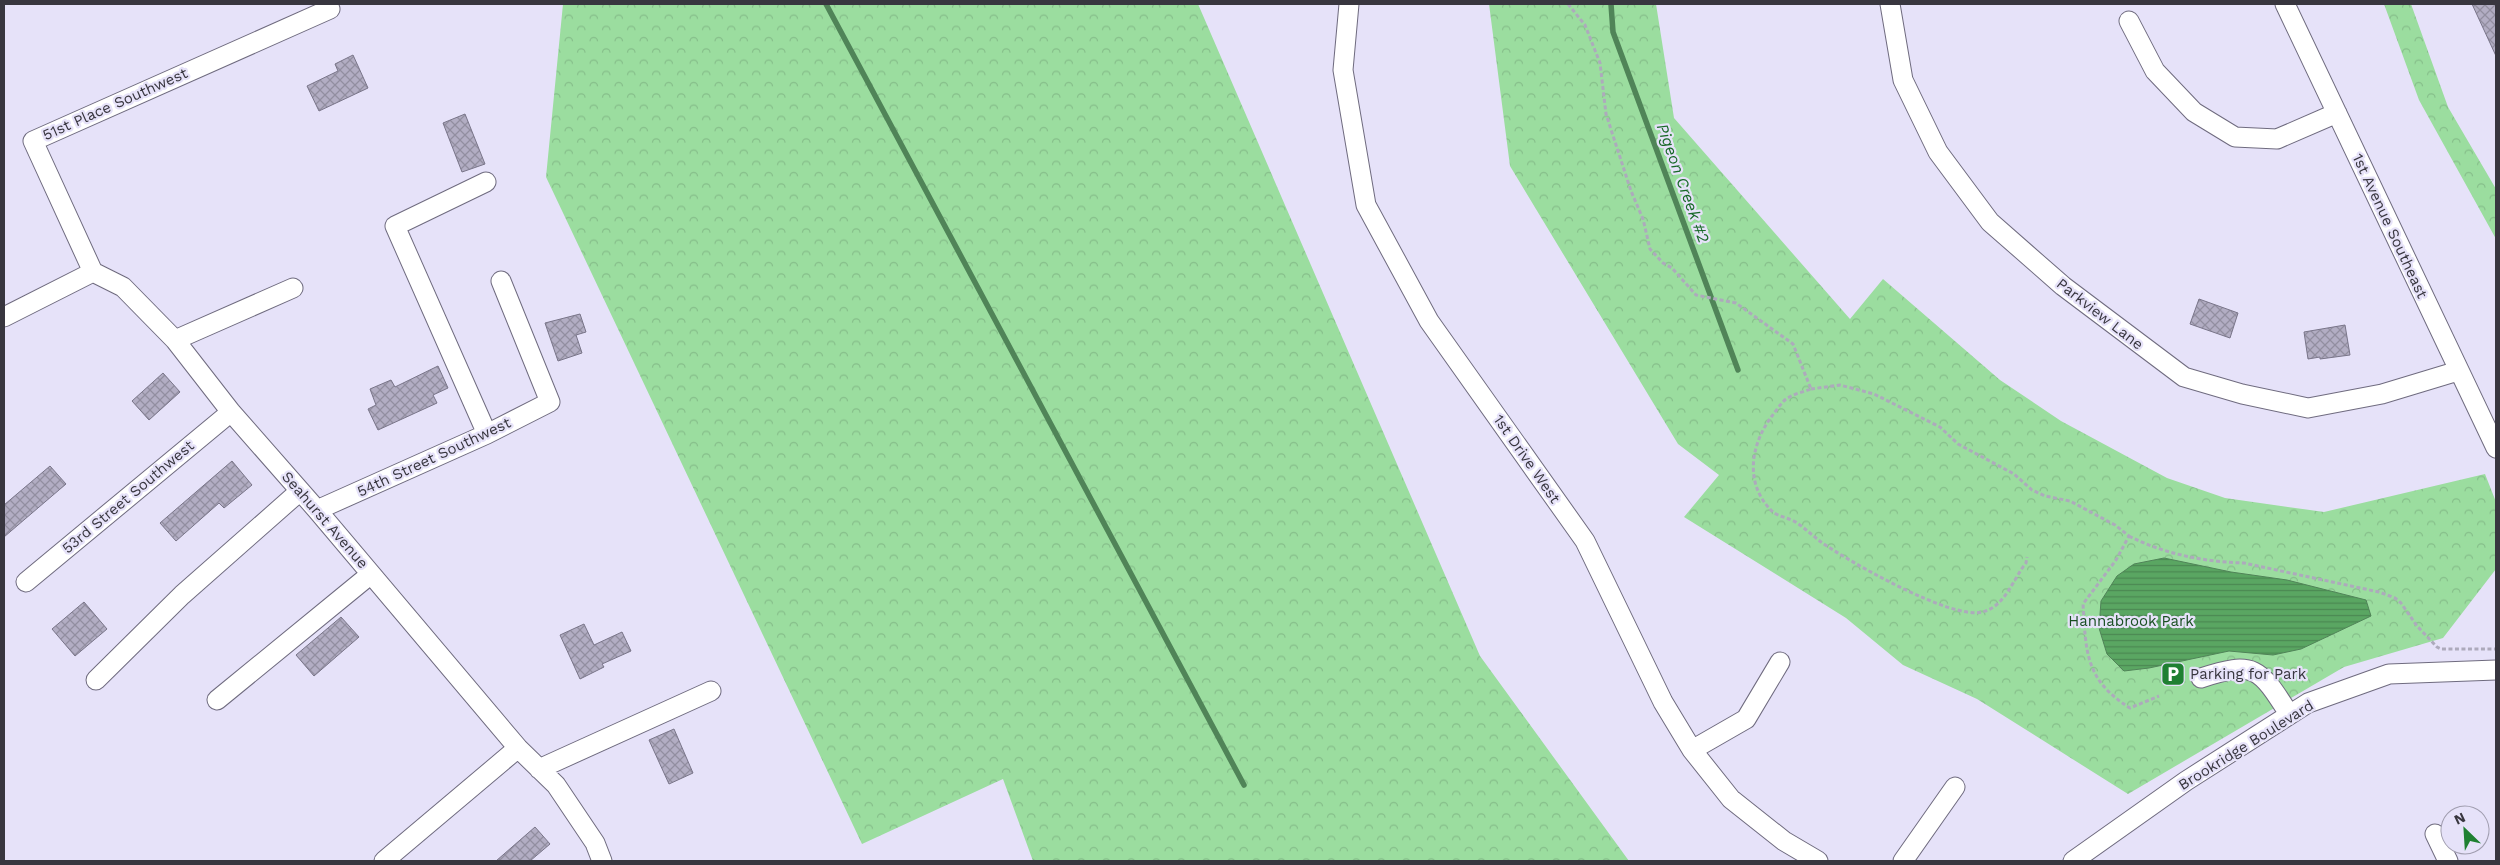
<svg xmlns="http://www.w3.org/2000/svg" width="2500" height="865" viewBox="0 0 2500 865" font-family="'Work Sans',sans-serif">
  <defs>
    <pattern id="forest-crowns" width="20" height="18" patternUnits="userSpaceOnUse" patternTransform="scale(1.25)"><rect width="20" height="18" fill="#9bdd9f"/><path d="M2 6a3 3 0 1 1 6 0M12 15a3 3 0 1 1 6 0" fill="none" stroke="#86be8a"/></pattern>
    <pattern id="water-rules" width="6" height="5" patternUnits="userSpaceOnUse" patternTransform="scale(1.25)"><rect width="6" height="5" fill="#5aa662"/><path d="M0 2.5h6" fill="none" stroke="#4b8852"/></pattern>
    <pattern id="building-cross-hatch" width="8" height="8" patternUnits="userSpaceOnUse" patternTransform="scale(1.25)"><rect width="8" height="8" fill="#b2adc3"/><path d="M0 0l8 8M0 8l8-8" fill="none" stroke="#928ea0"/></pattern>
  </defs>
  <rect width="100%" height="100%" fill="#e6e2f9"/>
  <!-- forest -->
  <path fill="url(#forest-crowns)" d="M563,4H1198L1480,656L1629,861H1033L1003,779L862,844L546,177Z
    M1489,4H1656L1674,118L1850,319L1883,279L2000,380L2061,421L2167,478L2225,498L2324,512L2485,474L2496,502V569L2443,638L2344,667L2128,794L1977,699L1903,665L1846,618L1684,517L1719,475L1678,444L1510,166Z
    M2384,4H2411L2448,107L2496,189V239L2419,100Z"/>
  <!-- water -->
  <path fill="url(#water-rules)" stroke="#508458" d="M2164,558L2231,572L2287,580L2366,600L2371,616L2301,649L2273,655L2229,651L2149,668L2124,671L2107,654L2099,628L2101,601L2117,576L2134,564Z"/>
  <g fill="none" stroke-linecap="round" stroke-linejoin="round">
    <!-- stream -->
    <path stroke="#508458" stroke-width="5.5" d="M826,4L1244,785
      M1611,4L1613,32L1738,370"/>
  </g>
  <!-- building -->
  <path fill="url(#building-cross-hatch)" stroke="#797589" d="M2472,4H2496V56Z
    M353,55L368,88L319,111L307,86L338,71L335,64Z
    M465,114L485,164L462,172L443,123Z
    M2199,299L2238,313L2230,338L2190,324Z
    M580,314L586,332L576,335L582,353L558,361L545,323Z
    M2345,325L2350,355L2320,359V357L2308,359L2304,332Z
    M438,366L448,388L433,395L437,403L378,430L368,409L376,405L370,389L391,380L395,387Z
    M163,373L180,392L149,420L132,401Z
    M232,461L252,485L224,508L219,503L176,541L160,523Z
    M50,466L66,484L4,537V505Z
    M84,602L107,629L75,656L52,629Z
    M341,617L359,637L314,676L296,655Z
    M584,624L594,645L622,632L631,651L602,664L604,667L580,679L560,635Z
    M674,729L693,773L669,784L649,740Z
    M535,827L550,844L530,861H496Z"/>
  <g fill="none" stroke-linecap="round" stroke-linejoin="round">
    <!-- minor casing -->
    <g stroke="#6f6b7f" stroke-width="21">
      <path id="minor" d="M1349,4L1343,70L1366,205L1429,321L1585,541L1663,702L1692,750L1731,799L1784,841L1818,861
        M1890,4L1903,80L1938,152L1990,222L2063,286L2184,377L2242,394L2308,408L2382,394L2458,371
        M2285,4L2496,448
        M2129,21L2155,71L2194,112L2235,137L2277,139L2337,113
        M486,182L395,226L487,434
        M93,272L123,287L175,340L231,412L317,510L518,748L556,785L595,843L602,861
        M93,272L33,141L330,9
        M4,317L93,272
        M175,340L293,288
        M317,510L487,434L550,402L501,281
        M26,582L231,412
        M2201,678C2254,660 2260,668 2289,714
        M96,680L182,595L300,491
        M217,700L371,574
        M1692,750L1746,719L1780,662
        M539,769L711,691
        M2435,834L2448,861
        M384,861L518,748
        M1903,861L1955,787
        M2073,861L2186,781L2308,703L2389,674L2496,670"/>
    </g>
    <!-- path -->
    <path stroke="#adaabc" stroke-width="3" stroke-dasharray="4 2.5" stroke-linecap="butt" d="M1568,4L1585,25L1600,63L1606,114L1631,191L1643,219L1650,249L1663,263L1672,268L1696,295L1736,303L1793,344L1811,389C1803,392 1793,394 1786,399C1781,403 1776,411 1772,416C1750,445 1744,485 1773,512C1779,517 1790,518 1797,523C1806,529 1813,536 1821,542C1848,561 1951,620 1982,612C2005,607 2013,579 2026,563L2027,557
      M1811,389L1840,385L1874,394L1940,427L1958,444L2014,474L2032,490L2045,496L2070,501L2115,525L2129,536L2116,560L2083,604C2086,652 2085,680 2130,708L2159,696
      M2129,536C2164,554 2205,562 2244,563L2379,592L2395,598L2401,603L2417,626L2437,647L2441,649H2496"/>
    <!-- minor -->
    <use href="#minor" stroke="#fff" stroke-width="19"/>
  </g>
  <!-- icons -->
  <defs>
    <g id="parking-square" transform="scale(1.25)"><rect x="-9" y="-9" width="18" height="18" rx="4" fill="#1f8032" stroke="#e6e2f9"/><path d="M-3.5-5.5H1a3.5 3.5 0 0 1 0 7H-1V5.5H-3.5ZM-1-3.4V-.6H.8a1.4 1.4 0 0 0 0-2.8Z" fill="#fff"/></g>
  </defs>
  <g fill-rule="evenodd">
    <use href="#parking-square" x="2173" y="674"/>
  </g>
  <g text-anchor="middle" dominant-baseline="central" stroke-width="4.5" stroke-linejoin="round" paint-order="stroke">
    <!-- street labels -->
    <g font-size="15" fill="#38363f" stroke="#e6e2f9">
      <text transform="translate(115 104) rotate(-24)">51st Place Southwest</text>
      <text transform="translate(2390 226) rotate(65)">1st Avenue Southeast</text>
      <text transform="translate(2100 314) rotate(38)">Parkview Lane</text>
      <text transform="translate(434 457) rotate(-25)">54th Street Southwest</text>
      <text transform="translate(1527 459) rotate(55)">1st Drive West</text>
      <text transform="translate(128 497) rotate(-40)">53rd Street Southwest</text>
      <text transform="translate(325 520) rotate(49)">Seahurst Avenue</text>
      <text transform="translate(2246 745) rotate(-32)">Brookridge Boulevard</text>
    </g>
    <!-- park labels -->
    <g font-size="15" fill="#194f22" stroke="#e6e2f9">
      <text x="2131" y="621">Hannabrook Park</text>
    </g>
    <!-- poi labels -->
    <g font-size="15" fill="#38363f" stroke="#e6e2f9" text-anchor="start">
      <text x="2190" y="674">Parking for Park</text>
    </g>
    <!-- water labels -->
    <g font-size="16" font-style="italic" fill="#186928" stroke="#e6e2f9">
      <text transform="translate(1683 183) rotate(70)">Pigeon Creek #2</text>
    </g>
  </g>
  <!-- border -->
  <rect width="2500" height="865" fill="none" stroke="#38363f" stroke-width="10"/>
  <!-- north arrow -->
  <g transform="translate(2465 830) rotate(335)"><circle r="24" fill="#e6e2f9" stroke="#a09daf"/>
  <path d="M0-4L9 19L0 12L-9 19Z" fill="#1f8032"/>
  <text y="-8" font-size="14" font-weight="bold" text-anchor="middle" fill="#38363f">N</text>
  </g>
</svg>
